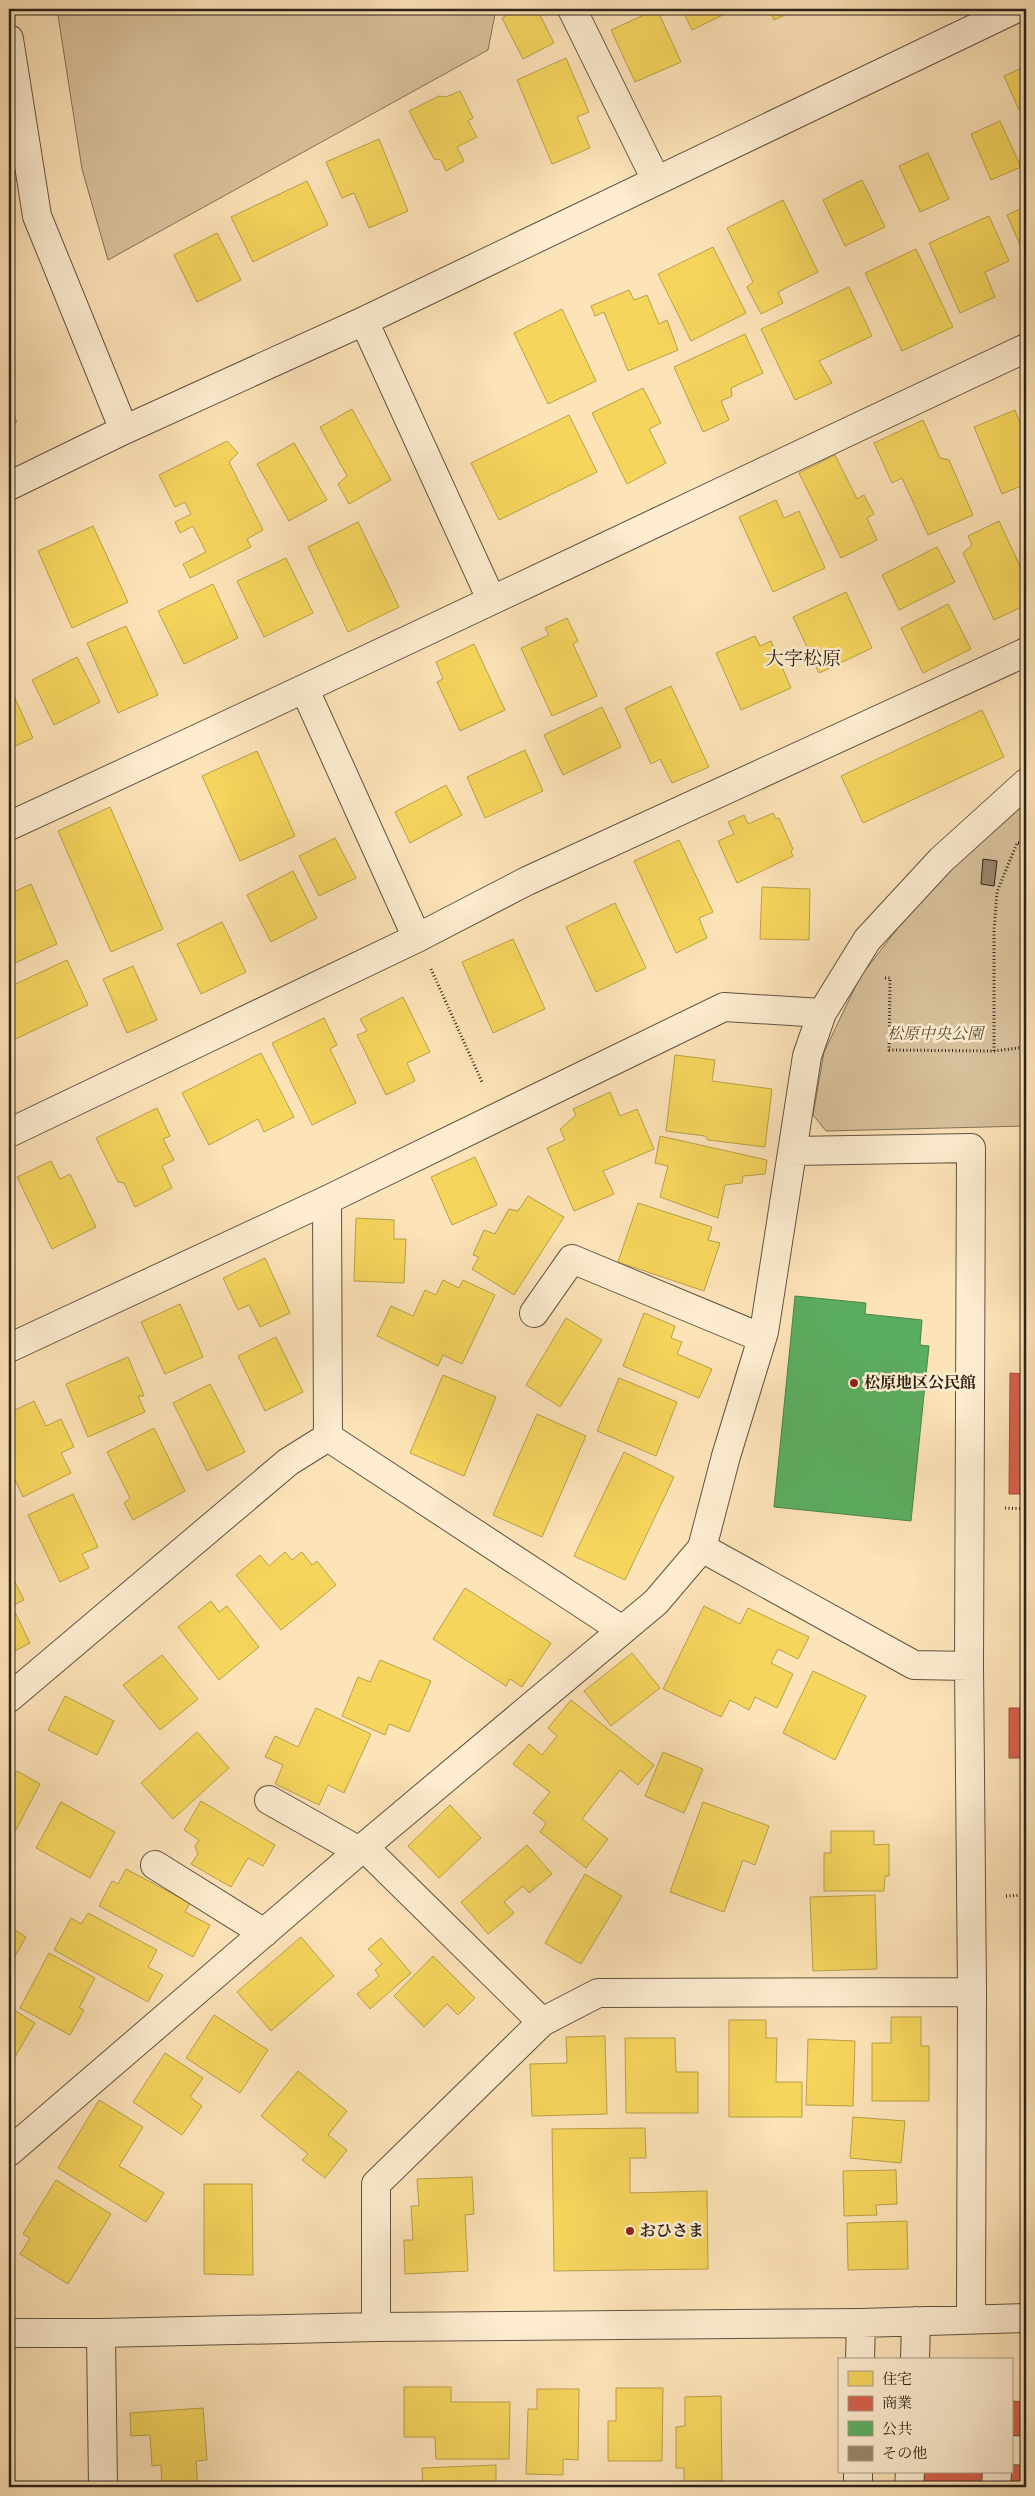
<svg xmlns="http://www.w3.org/2000/svg" width="1035" height="2496" viewBox="0 0 1035 2496" font-family="'IM FELL Double Pica','Noto Serif JP',serif">
  <rect width="100%" height="100%" fill="#fde3b8"/>
  <filter id="stains"><feTurbulence type="fractalNoise" baseFrequency=".004" numOctaves="4"/><feColorMatrix values="0 0 0 0 .2 0 0 0 0 .09 0 0 0 0 .02 0 0 0 .5 -.17"/></filter>
  <radialGradient id="worn" r=".72"><stop offset=".6" stop-color="#630" stop-opacity="0"/><stop offset="1" stop-color="#630" stop-opacity=".3"/></radialGradient>
  <!-- green -->
  <path fill="#d9c29d" stroke="#82725a" d="M57,9H496L488,50L108,260L82,169Z
    M1026,794V1126L826,1131L813,1115L824,1052L860,977L928,889Z"/>
  <!-- homes -->
  <path fill="#f6d55c" stroke="#b9a048" d="M519,9H537L554,43L523,59L502,18Z
    M657,9L681,62L635,82L611,30Z
    M682,9H735L692,30Z
    M769,9H798L774,20Z
    M566,58L589,112L577,117L590,148L552,164L517,80Z
    M1026,66V107L1019,110L1004,76Z
    M460,91L473,118L468,121L477,137L457,147L464,161L446,171L441,160L434,159L409,111L439,96L446,97Z
    M1000,121L1021,167L991,180L971,134Z
    M379,139L408,211L369,228L354,193L342,198L326,162Z
    M928,153L949,199L920,212L899,166Z
    M862,180L885,227L845,246L823,200Z
    M307,181L328,225L253,262L231,217Z
    M783,200L818,272L778,292L783,303L761,314L747,287L753,282L727,228Z
    M1026,206V259L1007,215Z
    M989,216L1009,261L985,272L995,297L960,313L929,243Z
    M217,233L241,280L197,302L174,255Z
    M713,247L746,313L691,341L658,274Z
    M916,249L953,327L902,351L865,273Z
    M849,287L872,336L819,361L832,383L795,400L761,329Z
    M629,290L634,300L647,295L659,324L667,320L678,350L628,371L604,312L595,316L591,306Z
    M562,309L596,381L548,404L514,333Z
    M745,334L763,373L731,388L732,396L721,401L729,420L703,432L674,367Z
    M643,388L661,423L649,429L666,463L627,484L592,413Z
    M9,405L17,422L9,426Z
    M352,409L391,480L349,504L338,484L347,476L320,427Z
    M1015,410L1026,439V484L1002,494L974,427Z
    M569,415L597,472L499,520L471,463Z
    M923,420L940,458L949,460L973,515L928,535L902,478L892,483L874,443Z
    M227,441L238,453L229,462L263,530L247,539L251,547L190,578L183,564L206,552L193,526L180,533L175,522L191,514L185,502L175,507L159,475Z
    M294,443L327,500L289,521L257,464Z
    M835,455L857,499L864,495L874,514L867,518L877,540L841,558L799,473Z
    M776,500L784,518L799,511L825,568L773,592L739,517Z
    M999,521L1026,579V605L994,620L963,553L972,545L968,536Z
    M358,522L399,607L348,632L308,547Z
    M93,526L128,602L72,628L38,551Z
    M937,547L955,582L899,610L882,575Z
    M286,558L313,613L264,637L237,581Z
    M213,584L238,638L184,664L158,611Z
    M846,592L872,648L819,673L793,617Z
    M948,604L971,649L923,673L901,628Z
    M567,618L578,641L573,644L597,696L552,716L521,648L549,635L545,628Z
    M126,626L158,695L118,713L87,643Z
    M755,636L760,646L771,641L791,688L741,710L716,653Z
    M474,644L505,710L460,731L437,682L443,679L436,662Z
    M77,657L100,702L54,725L32,680Z
    M9,685L33,738L9,749Z
    M671,686L709,767L672,783L660,759L651,764L625,708Z
    M602,707L621,747L563,775L544,735Z
    M982,710L1004,757L863,823L841,776Z
    M525,750L543,791L485,818L467,777Z
    M257,751L295,836L240,861L202,776Z
    M446,785L462,815L410,843L395,812Z
    M110,807L163,929L111,952L58,831Z
    M773,813L776,819L779,818L793,849L791,851L793,856L737,883L718,841L734,834L728,822L744,815L748,824Z
    M335,838L356,878L319,896L299,856Z
    M679,840L713,912L699,918L707,938L676,953L634,861Z
    M293,871L317,918L271,942L247,895Z
    M31,884L57,944L15,963L9,950V894Z
    M762,887L810,889L809,940L760,939Z
    M615,903L646,968L596,992L566,927Z
    M222,922L246,972L201,994L177,944Z
    M513,939L545,1009L493,1033L462,962Z
    M67,960L88,1005L9,1042V987Z
    M133,966L157,1020L127,1033L103,979Z
    M403,997L430,1052L407,1063L415,1081L386,1095L357,1035L367,1031L360,1019Z
    M324,1018L337,1045L330,1049L356,1103L312,1125L272,1043Z
    M261,1053L294,1117L264,1132L258,1119L209,1145L182,1093Z
    M675,1055L715,1060L712,1081L772,1089L765,1147L708,1140L705,1136L666,1131Z
    M610,1092L620,1116L637,1109L654,1149L603,1171L614,1194L574,1211L547,1148L565,1140L560,1129L576,1115L573,1109Z
    M157,1108L170,1136L163,1139L174,1160L162,1166L172,1188L135,1207L124,1183L118,1182L96,1138Z
    M660,1136L767,1160L765,1174L743,1176L742,1183L725,1185L718,1218L660,1197L668,1166L655,1163Z
    M475,1157L497,1205L452,1225L431,1177Z
    M51,1161L60,1179L70,1174L96,1227L52,1249L17,1177Z
    M528,1196L564,1217L514,1295L472,1269L479,1257L473,1255L484,1230L495,1234L509,1209L518,1211Z
    M638,1203L712,1227L708,1240L720,1243L704,1291L618,1262Z
    M356,1218L394,1220V1239H406L404,1283L354,1281Z
    M265,1258L290,1313L260,1327L249,1305L238,1310L223,1278Z
    M443,1280L459,1288L463,1280L495,1295L462,1364L443,1355L438,1366L377,1336L391,1306L413,1316L425,1290L436,1295Z
    M180,1304L203,1357L165,1374L141,1322Z
    M644,1313L675,1326L671,1338L682,1342L677,1354L712,1369L699,1398L623,1366Z
    M566,1318L602,1340L560,1407L526,1385Z
    M276,1337L303,1392L265,1411L238,1356Z
    M128,1357L144,1396H138L145,1412L88,1437L66,1384Z
    M443,1375L496,1397L464,1476L410,1453Z
    M619,1378L677,1402L656,1456L597,1431Z
    M210,1384L245,1452L207,1471L173,1403Z
    M34,1401L46,1426L61,1419L74,1447L61,1453L71,1473L23,1497L9,1467V1413Z
    M537,1414L586,1436L542,1537L493,1515Z
    M154,1428L185,1491L133,1520L124,1503L130,1498L107,1452Z
    M624,1452L674,1477L625,1580L574,1556Z
    M73,1494L98,1547L82,1554L89,1568L60,1582L28,1515Z
    M285,1552L292,1560L302,1552L312,1565L317,1561L336,1585L281,1630L236,1575L260,1555L269,1566Z
    M9,1570L24,1600L12,1606L30,1643L9,1654Z
    M465,1588L551,1643L522,1687L510,1679L506,1686L433,1639Z
    M211,1601L219,1612L227,1606L259,1647L219,1680L178,1627Z
    M704,1606L740,1624L748,1608L809,1637L798,1659L778,1649L771,1663L793,1674L777,1708L755,1697L749,1710L730,1700L721,1717L663,1689Z
    M632,1653L660,1688L611,1726L584,1691Z
    M162,1655L198,1699L160,1730L123,1685Z
    M380,1660L431,1681L409,1732L389,1724L385,1735L342,1716L358,1677L370,1682Z
    M813,1671L866,1696L835,1760L783,1733Z
    M65,1696L114,1721L97,1755L48,1730Z
    M571,1700L654,1765L638,1785L620,1770L582,1819L608,1839L586,1868L540,1832L546,1823L533,1813L550,1792L513,1764L529,1744L542,1755L557,1736L548,1728Z
    M316,1708L371,1734L344,1793L328,1785L319,1805L275,1784L283,1765L265,1757L275,1736L298,1747Z
    M197,1732L229,1768L173,1819L141,1783Z
    M663,1752L703,1769L684,1813L645,1796Z
    M17,1771L40,1784L16,1830L9,1826V1777L12,1779Z
    M201,1801L275,1845L263,1866L248,1858L231,1887L191,1864L198,1854L195,1846L199,1840L184,1830Z
    M61,1802L115,1832L90,1878L36,1848Z
    M703,1802L769,1826L755,1865L743,1860L724,1912L670,1892Z
    M450,1805L481,1838L439,1878L408,1846Z
    M831,1831H874V1845L889,1844V1876H885L884,1891H824V1853H831Z
    M527,1845L552,1874L529,1893L523,1886L504,1902L514,1913L488,1934L461,1902Z
    M126,1869L190,1903L185,1912L210,1925L193,1957L99,1906L112,1881L118,1884Z
    M585,1874L622,1896L581,1964L545,1943Z
    M875,1895L877,1969L813,1971L810,1897Z
    M88,1913L157,1950L148,1967L163,1975L148,2002L54,1950L71,1918L81,1924Z
    M9,1926L26,1937L9,1967Z
    M301,1937L334,1976L271,2031L237,1992Z
    M381,1938L411,1973L370,2009L357,1994L379,1976L375,1970L382,1964L368,1949Z
    M49,1953L95,1978L79,2008L84,2010L70,2035L20,2008Z
    M433,1956L475,1998L458,2015L447,2004L424,2027L394,1996Z
    M9,2007L35,2023L9,2067Z
    M214,2015L268,2050L240,2093L186,2058Z
    M891,2017H921V2046H929V2101H872V2043H891Z
    M729,2020H766V2038H777L776,2082H802V2117H729Z
    M605,2036L607,2114L532,2116L530,2064L567,2063L566,2037Z
    M625,2038H675L676,2072H698V2113H626Z
    M808,2039L855,2041L853,2106L806,2105Z
    M165,2053L203,2078L190,2097L202,2106L182,2135L133,2102Z
    M298,2071L347,2111L328,2135L347,2150L325,2178L302,2160L308,2154L261,2116Z
    M99,2100L143,2127L119,2166L164,2193L146,2222L58,2168Z
    M853,2117L905,2121L901,2163L850,2158Z
    M645,2128L646,2158H630V2193L707,2191L708,2269L554,2271L552,2129Z
    M896,2170L897,2204L876,2205L877,2215L844,2216L843,2171Z
    M472,2177L474,2214L465,2215L468,2271L405,2274L404,2240H413L411,2206H419L417,2179Z
    M56,2180L111,2214L68,2284L20,2254L30,2238L23,2234Z
    M204,2184H252L253,2275L204,2274Z
    M907,2221L908,2269L848,2270L847,2223Z
    M404,2387H451V2402H510L509,2459H436L435,2437H404Z
    M616,2388H663L662,2461H608V2421H616Z
    M537,2389H579L578,2460L563,2459V2475L526,2474L528,2409H537Z
    M721,2396L722,2485L684,2486V2468H676V2427L685,2426V2397Z
    M203,2408L207,2460L196,2461L198,2487H162L161,2465L152,2466L150,2435L131,2436L130,2413Z
    M496,2465V2487H423L422,2468Z
    M587,2482L613,2487H586Z"/>
  <!-- shops -->
  <path fill="#d6604d" stroke="#a34e3d" d="M1010,1373L1026,1374V1494H1009Z
    M1009,1708H1026V1758H1009Z
    M1011,2401L1026,2402V2487H923L924,2472H1011Z"/>
  <!-- public -->
  <path fill="#5aae61" stroke="#4c844b" d="M795,1296L866,1303L865,1314L922,1320L920,1345L929,1346L911,1521L774,1507Z"/>
  <!-- building -->
  <path fill="#99876b" stroke="#2c2318" d="M983,859L997,861L994,886L981,884Z"/>
  <g fill="none" stroke-linecap="round" stroke-linejoin="round">
    <!-- minor casing -->
    <g stroke="#605340" stroke-width="30">
      <path id="minor" d="M572,9L656,180
        M9,39L37,216L124,430
        M364,321L491,599
        M9,486L124,430L364,321L1015,9
        M305,690L417,938
        M9,826C349,670 687,507 1026,348
        M9,1133L417,938L527,881L1026,652
        M793,1151L971,1148L969,1666L972,1992L971,2319
        M327,1200L328,1437
        M534,1313L572,1259L762,1338
        M9,1348L327,1200L724,1007L822,1013
        M702,1548L914,1665L969,1666
        M9,1698L288,1462L328,1437L622,1630
        M269,1800L359,1851
        M364,1847L542,2022
        M155,1865L264,1933
        M9,2152L359,1851L656,1602L702,1548L726,1456L764,1332L807,1056L822,1013L867,940L941,860L1026,783
        M376,2327V2184L542,2022L598,1993L972,1992
        M9,2333H101L376,2327L861,2323L1026,2318
        M101,2333L103,2487
        M860,2360L861,2323
        M915,2360L916,2321
        M1011,2450L1026,2451
        M858,2487V2472
        M909,2487L910,2472
        M996,2487L997,2472"/>
    </g>
    <!-- path -->
    <path stroke="#2c2318" stroke-width="3" stroke-dasharray="1 2.5" stroke-linecap="butt" d="M1018,843H1026
      M431,969L482,1082
      M885,978H890L889,1050L994,1051L1026,1047
      M994,1051V931L997,892L1017,843
      M1005,1508L1026,1509
      M1006,1896L1026,1895"/>
    <!-- minor -->
    <use href="#minor" stroke="#feedd1" stroke-width="28"/>
  </g>
  <!-- markers -->
  <g fill="#8f2418" stroke="#feedd1" stroke-width="2">
    <circle cx="854" cy="1383" r="5"/>
    <circle cx="630" cy="2231" r="5"/>
  </g>
  <g text-anchor="middle" dominant-baseline="central" stroke-width="5" stroke-linejoin="round" paint-order="stroke">
    <!-- park labels -->
    <g font-size="16" font-style="italic" fill="#574b39" stroke="#feedd1">
      <text x="935" y="1034">松原中央公園</text>
    </g>
    <!-- poi labels -->
    <g font-size="16" font-weight="bold" fill="#2c2318" stroke="#feedd1" text-anchor="start">
      <text x="864" y="1383">松原地区公民館</text>
      <text x="640" y="2231">おひさま</text>
    </g>
    <!-- quarter labels -->
    <g font-size="19" fill="#2c2318" stroke="#feedd1">
      <text x="803" y="659">大字松原</text>
    </g>
  </g>
  <!-- margin -->
  <rect width="1035" height="2496" fill="none" stroke="#fde3b8" stroke-width="30"/>
  <rect x="10" y="10" width="1015" height="2476" fill="none" stroke="#2c2318" stroke-width="2.5"/>
  <rect x="15" y="15" width="1005" height="2466" fill="none" stroke="#2c2318"/>
  <!-- legend -->
  <rect x="838" y="2358" width="175" height="115" fill="#feedd1" stroke="#aa9c87"/>
  <rect x="848" y="2371" width="25" height="15" fill="#f6d55c" stroke="#aa9c87"/>
  <text x="882" y="2384" font-size="15" fill="#2c2318">住宅</text>
  <rect x="848" y="2396" width="25" height="15" fill="#d6604d" stroke="#aa9c87"/>
  <text x="882" y="2408" font-size="15" fill="#2c2318">商業</text>
  <rect x="848" y="2421" width="25" height="15" fill="#5aae61" stroke="#aa9c87"/>
  <text x="882" y="2434" font-size="15" fill="#2c2318">公共</text>
  <rect x="848" y="2446" width="25" height="15" fill="#99876b" stroke="#aa9c87"/>
  <text x="882" y="2458" font-size="15" fill="#2c2318">その他</text>
  <rect width="100%" height="100%" filter="url(#stains)"/>
  <rect width="100%" height="100%" fill="url(#worn)"/>
</svg>
